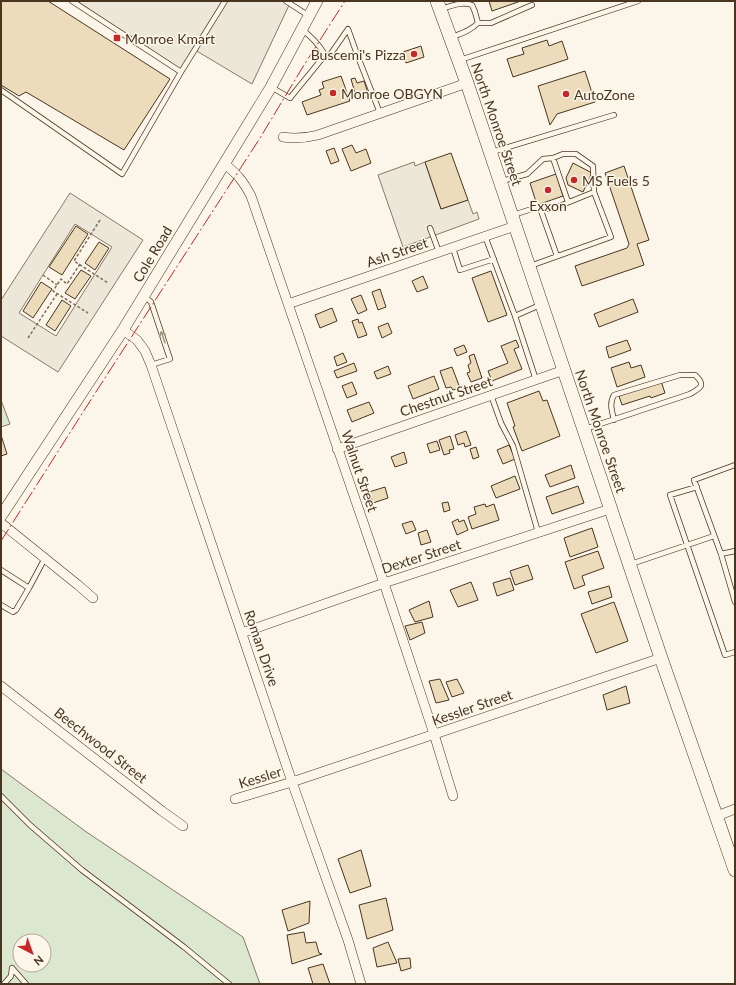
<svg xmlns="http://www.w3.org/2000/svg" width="736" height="985" viewBox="0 0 736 985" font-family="Lato,sans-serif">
  <rect width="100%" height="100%" fill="#fbf6e9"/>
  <!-- green -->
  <path fill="#dce7d0" stroke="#887966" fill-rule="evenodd" d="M1,400L10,424L1,427Z
    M1,769L85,831L243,937L260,984H1ZM20,941H44V965H20Z"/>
  <!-- parking -->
  <path fill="#ede7d9" stroke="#887966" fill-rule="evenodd" d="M72,1H291L252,84L195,50L181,72Z
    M414,162L415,166L425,162L441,209L468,200L473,214L477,212L479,219L403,247L378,175Z
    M70,193L143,240L58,372L1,336V300ZM75,224L112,247L56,336L19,313Z"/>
  <!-- building -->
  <path fill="#ecdcbc" stroke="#4a3520" d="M1,1H48L170,79L124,150L26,92L19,96L1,85Z
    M489,1H521L492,11Z
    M547,40L549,46L562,41L568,59L513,77L507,59L524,54L522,48Z
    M421,46L424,57L406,63L403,52Z
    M585,71L595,102L557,114L550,125L538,86Z
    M341,76L350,101L307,115L302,102L321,95L319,90L324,88L322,82Z
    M355,78L357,83L364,81L369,96L357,100L351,79Z
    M352,145L356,153L366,149L371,163L351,171L342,149Z
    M334,148L339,161L331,164L326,151Z
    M451,153L468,200L441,209L425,162Z
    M573,163L592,173L583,192L568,185L566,178Z
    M624,166L649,240L637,244L644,265L582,286L575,266L627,248L629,244L605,173Z
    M556,174L563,196L537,205L530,183Z
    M76,226L88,234L62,275L49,267Z
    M99,242L109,248L95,270L85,263Z
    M81,270L91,276L75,299L65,293Z
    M491,271L507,315L488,322L472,278Z
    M423,276L428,288L417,292L412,281Z
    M41,282L52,289L33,318L23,311Z
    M380,289L386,307L378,310L372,292Z
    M361,295L367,310L358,314L351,299Z
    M633,299L638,312L599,327L594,314Z
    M62,300L71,306L55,331L46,325Z
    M332,308L337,321L320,328L315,315Z
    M358,319L359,323L362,322L367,335L358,338L352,321Z
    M388,323L392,333L382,338L378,327Z
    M516,340L519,347L514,349L522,369L492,381L488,371L508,363L501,346Z
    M627,340L631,350L609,358L606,347Z
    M464,345L467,352L457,356L454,349Z
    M343,353L347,362L337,366L334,357Z
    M474,354L482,378L471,382L467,373L470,372L468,365L471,363L469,356Z
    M629,362L631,368L641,365L645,377L617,387L611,368Z
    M354,363L357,371L337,378L334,371Z
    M388,366L391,374L377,379L374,372Z
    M452,367L460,388L453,390L451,387L446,388L440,371Z
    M434,376L439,389L413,399L408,386Z
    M661,381L665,393L651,398L650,396L622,405L619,396Z
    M352,382L357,394L347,398L342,386Z
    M539,391L543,401L547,400L560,436L522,451L513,427L515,426L507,403Z
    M369,402L374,413L352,422L347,410Z
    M466,431L471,445L465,447L464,443L458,445L455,435Z
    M1,435L7,454L1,456Z
    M450,436L454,449L449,450L450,453L444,455L439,440Z
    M437,441L440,450L430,453L427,444Z
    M509,445L515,459L503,464L497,450Z
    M476,447L479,457L473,459L470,449Z
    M404,452L407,463L395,467L391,457Z
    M571,465L575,478L550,487L545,475Z
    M515,476L520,489L496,498L491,486Z
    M578,486L584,503L552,514L546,497Z
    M385,487L388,498L373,503L369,492Z
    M448,502L450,510L444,512L442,503Z
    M485,504L486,507L494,504L499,520L472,529L468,517L476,514L474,507Z
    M458,519L459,522L464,520L468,530L457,535L452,522Z
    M412,521L416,530L406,534L402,524Z
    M592,528L598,547L570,557L564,538Z
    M427,530L431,542L421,545L418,533Z
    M598,551L604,568L582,576L585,585L574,589L565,562Z
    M528,565L533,579L515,585L510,571Z
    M510,578L514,590L497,596L493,583Z
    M471,582L478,600L458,607L450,590Z
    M609,586L612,597L592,604L588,592Z
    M429,601L433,617L415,622L409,610Z
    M614,602L628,641L596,653L581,614Z
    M422,622L425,633L410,640L405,626Z
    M440,679L449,700L436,703L429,681Z
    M457,679L464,693L452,697L446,682Z
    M626,686L630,703L607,710L603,695Z
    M361,850L371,886L350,893L338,859Z
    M386,898L393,930L367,939L359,905Z
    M310,901L309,923L288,931L282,910Z
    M304,932L306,943L316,942L319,953L322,954L292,964L287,935Z
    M388,942L397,963L377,967L373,948Z
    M410,958L411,968L401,971L398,959Z
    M323,964L330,984H313L308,968Z"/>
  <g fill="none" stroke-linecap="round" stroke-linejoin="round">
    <!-- service casing -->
    <g stroke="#4a3520" stroke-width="6">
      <path id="service" d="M72,1L181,72L225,1
        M286,1L309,16
        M441,9C451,6 462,1 472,5L475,12L478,23C470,31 462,33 452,37
        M478,23H491L532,5
        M302,29C311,37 319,44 325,55
        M330,55L348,29L358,57
        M460,60L638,1
        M271,87L290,98L325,55L358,57L380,113
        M1,90L122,174L181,72
        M492,152L614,115
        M553,158L568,202
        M502,181L527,174L543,159L553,158L563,154H576L593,166L594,192
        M540,208L557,256
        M513,215L535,208L552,209L594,192L611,237L530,266
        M430,228L439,252
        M485,236L515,316L536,380
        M453,248L460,270L494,259
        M144,296L151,302L170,359L151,365
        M515,316L540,305
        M491,395L501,423L513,446L538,532
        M585,429L690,394C701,388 706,385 695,375H680L614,395C609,403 612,411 614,420
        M735,465L694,480L721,554L735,551
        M697,487L670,495L725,655L735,652
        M721,554L735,602
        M631,564L714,536
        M1,570L29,588L45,558
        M1,605L13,612L16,610L29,588
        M1,796L30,825L82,870L184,947L229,984
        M12,968L26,984
        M4,984L11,976L12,968"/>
    </g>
    <!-- minor casing -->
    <g stroke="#4a3520" stroke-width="10">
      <path id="minor" d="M283,137C295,139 306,138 318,135L467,83
        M225,164C238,175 243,181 251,196L384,583L434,734L453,796
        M288,304L515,226
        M123,330L137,340L145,351L151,365L292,782L348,940L361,984
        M337,449L564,370
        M1,523L78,585L93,598
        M242,633L384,583L610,509
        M1,686L162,811L183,826
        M235,799L292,782L661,658
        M717,816L735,809"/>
    </g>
    <!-- tertiary casing -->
    <g stroke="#4a3520" stroke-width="12">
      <path id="tertiary" d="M1,516L123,330L271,87L317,1"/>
    </g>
    <!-- primary casing -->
    <g stroke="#4a3520" stroke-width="14">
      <path id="primary" d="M437,1L467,83L661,658L735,870"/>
    </g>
    <!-- path -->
    <path stroke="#7f6f5c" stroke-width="1.5" stroke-dasharray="3 2" stroke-linecap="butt" d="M100,220L74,261L108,283
      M80,264L67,284L61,279L53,291L88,313
      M43,275L57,285
      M28,338L57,294"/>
    <!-- service -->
    <use href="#service" stroke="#fbf6e9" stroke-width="4.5"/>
    <!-- minor -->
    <use href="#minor" stroke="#fbf6e9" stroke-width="9"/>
    <!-- tertiary -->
    <use href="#tertiary" stroke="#fbf6e9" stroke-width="11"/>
    <!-- primary -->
    <use href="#primary" stroke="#fbf6e9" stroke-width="13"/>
    <!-- power -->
    <path stroke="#c62828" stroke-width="1" stroke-dasharray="14 3 2 3" stroke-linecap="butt" d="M1,541L92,398L260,138L304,65L345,1"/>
  </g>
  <!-- one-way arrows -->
  <defs><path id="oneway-shaft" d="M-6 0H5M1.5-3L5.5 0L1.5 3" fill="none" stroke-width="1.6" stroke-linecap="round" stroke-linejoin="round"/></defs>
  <use stroke="#a29684" href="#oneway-shaft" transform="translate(163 337) rotate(-109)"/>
  <!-- markers -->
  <g fill="#c62828" stroke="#fbf6e9" stroke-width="1.5">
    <rect x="113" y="34" width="8" height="8" rx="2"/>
    <circle cx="414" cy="54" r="4"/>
    <circle cx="333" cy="93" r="4"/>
    <circle cx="566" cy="94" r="4"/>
    <circle cx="574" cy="180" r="4"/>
    <circle cx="548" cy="190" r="4"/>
  </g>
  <g text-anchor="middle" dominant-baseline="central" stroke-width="3" stroke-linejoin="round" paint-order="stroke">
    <!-- poi labels -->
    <g font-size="14" fill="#4a3520" stroke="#fbf6e9" text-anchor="start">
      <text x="125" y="38">Monroe Kmart</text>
      <text x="406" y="54" text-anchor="end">Buscemi's Pizza</text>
      <text x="341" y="93">Monroe OBGYN</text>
      <text x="574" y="94">AutoZone</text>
      <text x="582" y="180">MS Fuels 5</text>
      <text x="548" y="205" text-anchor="middle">Exxon</text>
    </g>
    <!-- street labels -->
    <g font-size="14" fill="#4a3520" stroke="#fbf6e9">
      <text transform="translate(497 124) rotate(71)">North Monroe Street</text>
      <text transform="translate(397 252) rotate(-19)">Ash Street</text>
      <text transform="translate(152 254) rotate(-59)">Cole Road</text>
      <text transform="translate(446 396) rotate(-19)">Chestnut Street</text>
      <text transform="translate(601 431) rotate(71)">North Monroe Street</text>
      <text transform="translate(360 471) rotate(71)">Walnut Street</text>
      <text transform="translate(421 556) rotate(-18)">Dexter Street</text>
      <text transform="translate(262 648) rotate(71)">Roman Drive</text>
      <text transform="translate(472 707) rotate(-19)">Kessler Street</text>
      <text transform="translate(101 745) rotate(38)">Beechwood Street</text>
      <text transform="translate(260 777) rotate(-17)">Kessler</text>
    </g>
  </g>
  <!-- border -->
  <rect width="736" height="985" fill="none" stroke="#4a3520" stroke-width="4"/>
  <!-- north arrow -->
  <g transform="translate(32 953) rotate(139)"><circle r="19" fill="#fbf6e9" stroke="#b4a999"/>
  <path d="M0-3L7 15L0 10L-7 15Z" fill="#c62828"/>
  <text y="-6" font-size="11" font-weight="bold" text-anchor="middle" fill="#4a3520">N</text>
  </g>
</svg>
